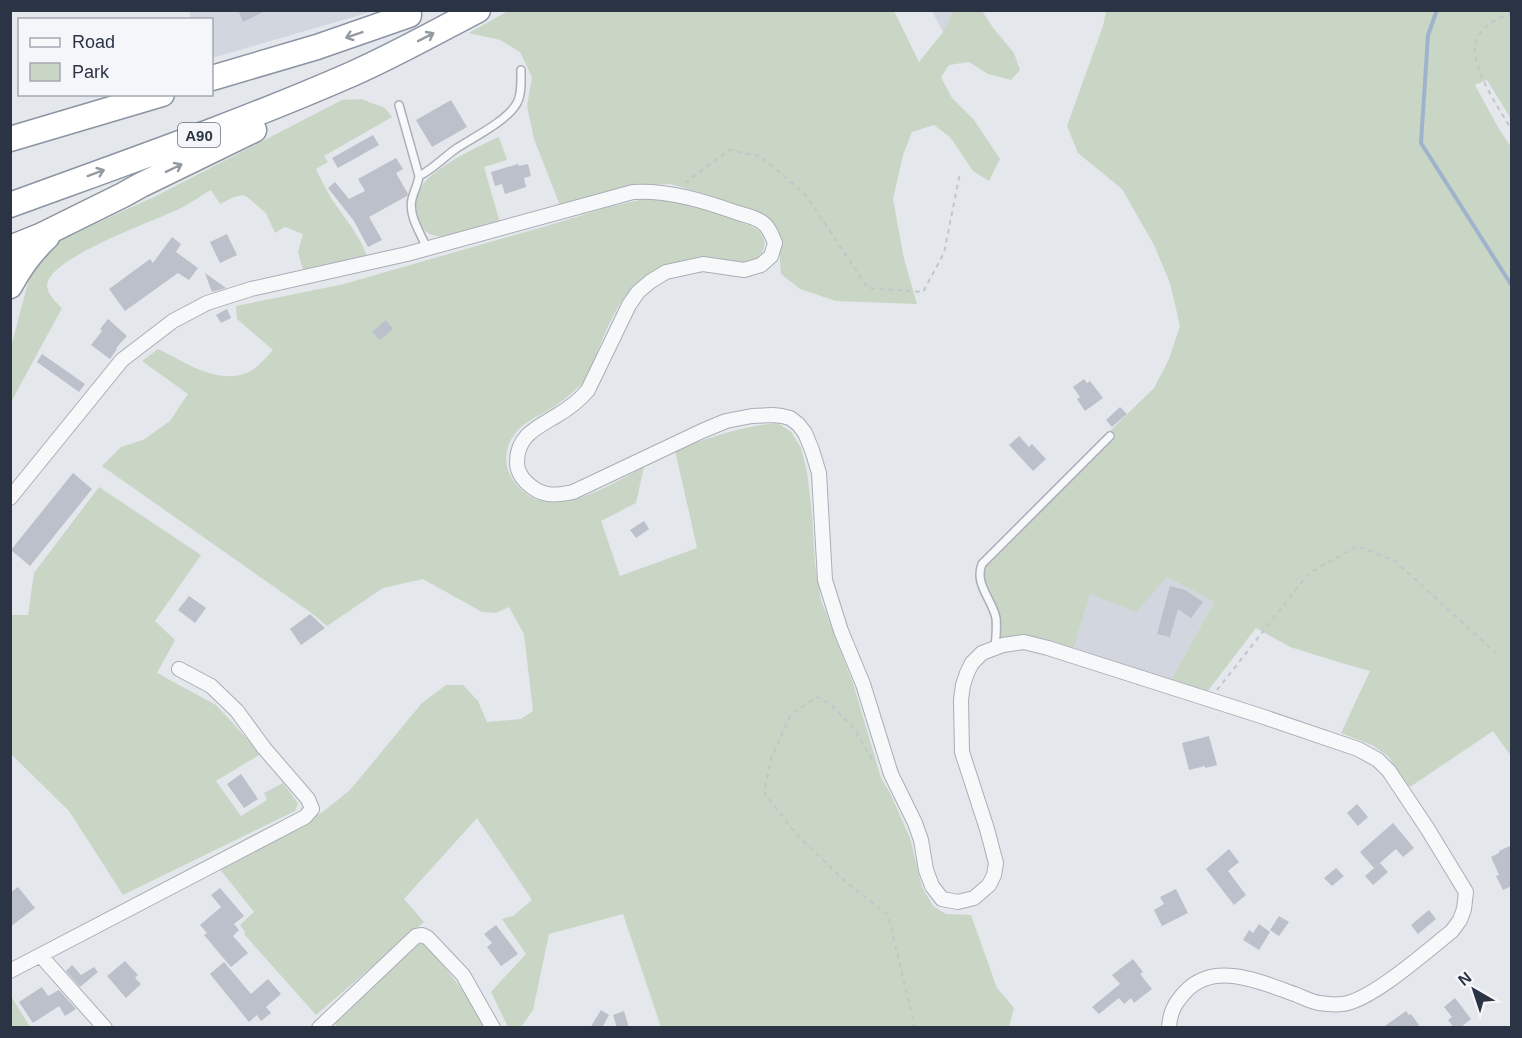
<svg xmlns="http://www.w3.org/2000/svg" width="1522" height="1038" viewBox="0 0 1522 1038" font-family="Helvetica,sans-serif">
  <rect width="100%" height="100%" fill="#e4e7ec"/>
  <!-- built -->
  <path fill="#d2d6de" d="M190,10L374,11L212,58V20H190Z
    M932,11H953L943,32Z
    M1167,577L1214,602L1171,680L1074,648L1090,594Z"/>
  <!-- green -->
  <path fill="#c9d6c5" d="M508,11H894L919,62L943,32L953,11H982L994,29L1014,53L1020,70L1011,80L988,74L969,62L949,65L941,77L952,98L974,120L1000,159L989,181L973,171L950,137L934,125L912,132L903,155L893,199L904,259L917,304L836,301L800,289L781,274L780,261V239L772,223L757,211L709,195L670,184L636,186L561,208L534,139L527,106L532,77L520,52L500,40L469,33Z
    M1106,11H1511V119L1487,80L1475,85L1499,129L1511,147V756L1493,731L1410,787L1398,772L1389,757L1372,745L1341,733L1370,671L1342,663L1290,647L1256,628L1207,692L1171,680L1214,602L1167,577L1136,612L1090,594L1074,648L1044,640H1001C1001,630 1000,620 997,611C991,596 980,583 985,566L1116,437L1110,431L1154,388L1169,359L1180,326L1170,283L1154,245L1122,189L1078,153L1067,126L1103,26Z
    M361,99L385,108L392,117L324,156L328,162L316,169C321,179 326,189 331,198C344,218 361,236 368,259L351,260L303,270L298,252L303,234L285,227L275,233L266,213L247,197L243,195L234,197L220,204L211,190C200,196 190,204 179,209C154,221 50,257 47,285C47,294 56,302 62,308L11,402V347L30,275L47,246L156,196L342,100Z
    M499,137L507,160L484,167L501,226C482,230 445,243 428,233C421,229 419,221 417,213C414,203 418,191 424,183C438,165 479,146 499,137Z
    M649,198C655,199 662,199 668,200C684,203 752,222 760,232C769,243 763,252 756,261C736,264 720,257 701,258C685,259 662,266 649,274C622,290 608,325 597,353C593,362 590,374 584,382C581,385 577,388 574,391C567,397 560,403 552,408C537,417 522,422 512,438C504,452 504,466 513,480C545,528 607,486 644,467L636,503L601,521L620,576L697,548L675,450C709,438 742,426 778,423L791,432L801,448L807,472L812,514L815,564L821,600L853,683L881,778L890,793L910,838L922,887L933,906L946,914L971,915L997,988L1014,1008L1009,1027H661L623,914L549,934L533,1010L521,1027H508L491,992L526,954L502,919L513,916L532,900L477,818L404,899L424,922L316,1015L244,934L245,932L240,925L254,912L219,868L281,837L324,811L350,790L422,703L446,685H463L478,701L487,722L521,719L533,711L524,634L509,607L496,613L482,612L423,579L383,588L327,626L310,612L102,466L121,447L143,440L170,421L188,394L142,361L158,349C185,362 218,386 249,372C258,368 266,357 273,350L237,319L236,306L344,284L560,222L608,207Z
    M99,487L201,555L155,621L175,640L157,673L216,705L261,754L216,781L241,816L267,800L264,793L283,783L298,803L295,811L123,895L69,811L11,754V615H28L34,573Z
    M420,941L427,945L472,1002L484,1027L338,1028L334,1023L414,942Z
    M11,996L30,1027H11Z"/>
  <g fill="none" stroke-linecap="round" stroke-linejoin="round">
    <!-- stream -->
    <path stroke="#9fb4cc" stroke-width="4" d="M1437,10L1428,35L1421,143L1512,286"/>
  </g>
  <!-- building -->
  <path fill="#bbc0ca" d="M238,10H267L243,22Z
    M451,100L467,127L432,147L416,120Z
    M373,135L379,145L338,168L332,158Z
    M396,158L403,169L396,173L408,194L407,196L369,217L382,240L368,247L354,221L328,188L335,182L349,199L365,191L358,179Z
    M518,164L519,166L528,164L531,176L524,178L526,187L505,194L502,184L495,186L491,172Z
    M227,234L237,255L220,263L210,242Z
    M172,237L181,244L176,252L198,268L189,280L178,273L125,311L109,289L150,259L153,263Z
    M205,273L226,288L212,292Z
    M227,309L231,318L221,323L216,315Z
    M108,319L127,336L116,348L117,349L110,359L91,345L102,331L100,329Z
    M386,320L393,329L380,340L372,332Z
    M42,354L85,384L79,392L37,362Z
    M1084,379L1087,383L1090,381L1103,398L1085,411L1077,399L1080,397L1073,387Z
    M1120,407L1127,414L1112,427L1106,420Z
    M1019,436L1029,447L1032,444L1046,459L1033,471L1009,445Z
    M73,473L92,489L30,566L11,550Z
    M644,521L649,529L636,538L630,530Z
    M1170,586L1185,590L1203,602L1191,618L1178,609L1170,637L1157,634Z
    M189,596L206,608L195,623L178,610Z
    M310,614L325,628L301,645L290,629Z
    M1209,736L1217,765L1205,768V766L1189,770L1182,743Z
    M241,774L258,799L244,808L227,784Z
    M1357,804L1368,817L1358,826L1347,813Z
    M1393,823L1414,848L1403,857L1396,849L1374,868L1360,852Z
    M1512,845V886L1503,890L1496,876L1499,875L1491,857L1499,853V851Z
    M1229,849L1239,862L1228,871L1246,895L1234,905L1206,869Z
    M1380,863L1388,872L1373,885L1365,876Z
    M1336,868L1344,876L1332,886L1324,878Z
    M18,887L35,908L10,927V893Z
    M220,888L244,916L234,924L239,930L233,936L248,953L231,967L204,935L207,933L200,925L221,907L211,895Z
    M1176,889L1188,913L1162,926L1154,910L1164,904L1160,897Z
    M1429,910L1436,919L1418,934L1411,925Z
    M1279,916L1289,922L1279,936L1270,930Z
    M1259,924L1270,932L1259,950L1243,940L1249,930L1253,933Z
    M496,925L518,954L501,966L487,947L492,943L484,934Z
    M1133,959L1143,972L1140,974L1152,989L1134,1003L1131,998L1124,1004L1119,998L1099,1014L1092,1007L1120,984L1112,975Z
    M125,961L138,975L135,978L141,984L126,998L107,976Z
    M224,962L251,994L268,979L281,994L266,1007L271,1013L261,1021L257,1015L249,1022L210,974Z
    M72,965L81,975L94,967L98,972L80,987L66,971Z
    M42,987L48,996L59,990L76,1009L65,1016L59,1006L33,1023L19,1002Z
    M1455,998L1471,1019L1460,1028H1454L1448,1020L1452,1017L1444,1007Z
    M601,1010L609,1015L602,1028H590Z
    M624,1011L629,1028H617L613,1015Z
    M1406,1011L1409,1015L1411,1014L1421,1028H1382Z"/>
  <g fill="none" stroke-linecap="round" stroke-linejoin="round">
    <!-- service casing -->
    <g stroke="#a9aeb7" stroke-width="10">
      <path id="service" d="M399,105L419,176C418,184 414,191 412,199C408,216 421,233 427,249
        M419,176C433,169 444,157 457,148C474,137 507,121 517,103C522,94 521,80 521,70
        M995,647C996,638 997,628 996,618C992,599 974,584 982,564L1110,436"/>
    </g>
    <!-- minor casing -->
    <g stroke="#a9aeb7" stroke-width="16">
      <path id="minor" d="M10,498L122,360L173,321L207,303L251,289L407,254L633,192C669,190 704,201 738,213C745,215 754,217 760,221C768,225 772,235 775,243L771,256L761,265L744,270L703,264L666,272L651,281L638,292L629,305L588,390C579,401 568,409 556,416C536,428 517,436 517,462C517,470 521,477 526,482C541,497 554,496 573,492L702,431L726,421L752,416L773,415L782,416L790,418L798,424L805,433L812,450L819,473L825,580L841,631L863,684L891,774L915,823L921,840L926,870L932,886L942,899L958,902L974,898L989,885L994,875L996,863L987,829L962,752L961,700L963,685L967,673L972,663L982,653L1003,645L1024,642L1048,648L1261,716L1358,749L1378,760L1389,771L1427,828L1466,892L1464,909L1460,920L1452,931C1428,950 1370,1002 1342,1004C1335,1005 1326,1004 1319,1003C1312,1002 1304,998 1297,995C1263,983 1216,960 1186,991C1175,1003 1170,1011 1169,1028
        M41,956L105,1028
        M10,971L305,817L312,809L308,799L264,748L237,711L211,686L179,669
        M319,1028L416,936L422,935L428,938L463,975L493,1028"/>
    </g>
    <!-- motorway casing -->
    <g stroke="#8b94a3" stroke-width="27">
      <path id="motorway" d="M212,78L317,47L409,15
        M10,139L162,94
        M10,205C125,163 240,123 352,74C395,55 436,32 478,10
        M10,248L40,236L123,195L141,185L254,130
        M10,286C20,267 32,251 47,237"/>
    </g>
    <!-- path -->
    <path stroke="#c2c5cb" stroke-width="2" stroke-dasharray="4.5 4.5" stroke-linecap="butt" d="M1512,13C1498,18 1481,26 1476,41C1468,63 1500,111 1512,130
      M685,183L729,150L760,156L805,194L868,288L923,292L944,253L960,173
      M1217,690L1309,573L1358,546L1395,561L1496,653
      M872,759L855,730L831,705L817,697L791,714L771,759L764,792L797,835L847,883L888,915L915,1028"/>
    <!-- service -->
    <use href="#service" stroke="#f7f8fa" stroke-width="7"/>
    <!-- minor -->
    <use href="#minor" stroke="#f7f8fa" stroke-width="14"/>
    <!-- motorway -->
    <use href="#motorway" stroke="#fff" stroke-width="24"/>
  </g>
  <!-- one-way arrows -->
  <defs><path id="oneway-shaft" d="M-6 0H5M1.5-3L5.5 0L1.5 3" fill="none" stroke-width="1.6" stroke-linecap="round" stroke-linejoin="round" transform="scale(1.5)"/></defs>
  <g stroke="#959aa2">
    <use href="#oneway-shaft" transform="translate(354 35) rotate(161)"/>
    <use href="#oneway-shaft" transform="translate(426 37) rotate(-27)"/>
    <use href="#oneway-shaft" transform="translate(174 168) rotate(-26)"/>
    <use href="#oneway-shaft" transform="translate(96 173) rotate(-20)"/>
  </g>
  <g text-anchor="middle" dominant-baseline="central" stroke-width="5" stroke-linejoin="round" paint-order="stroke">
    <!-- shield labels -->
    <rect fill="#f4f6f9" stroke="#676e7b" stroke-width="1.5" x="178" y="123" width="42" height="24" rx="4.5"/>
    <g font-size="15" font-weight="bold" fill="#2b3445">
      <text x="199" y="135">Α90</text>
    </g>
  </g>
  <!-- border -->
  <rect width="1522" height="1038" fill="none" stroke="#2b3445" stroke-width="24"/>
  <!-- legend -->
  <rect x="18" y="18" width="195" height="78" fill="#f4f6f9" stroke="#a4a8b1" stroke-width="1.5"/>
  <rect x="30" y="38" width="30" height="9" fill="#f7f8fa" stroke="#a4a8b1" stroke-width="1.5"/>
  <text x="72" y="48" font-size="18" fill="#2b3445">Road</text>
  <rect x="30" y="63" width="30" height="18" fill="#c9d6c5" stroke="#a4a8b1" stroke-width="1.5"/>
  <text x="72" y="78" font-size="18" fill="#2b3445">Park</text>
  <!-- north arrow -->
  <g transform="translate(1474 990) rotate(321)" stroke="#f4f6f9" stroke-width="4.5" paint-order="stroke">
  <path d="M0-4.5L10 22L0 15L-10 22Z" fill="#2b3445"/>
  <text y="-9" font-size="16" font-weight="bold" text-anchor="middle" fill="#2b3445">N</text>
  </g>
</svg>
